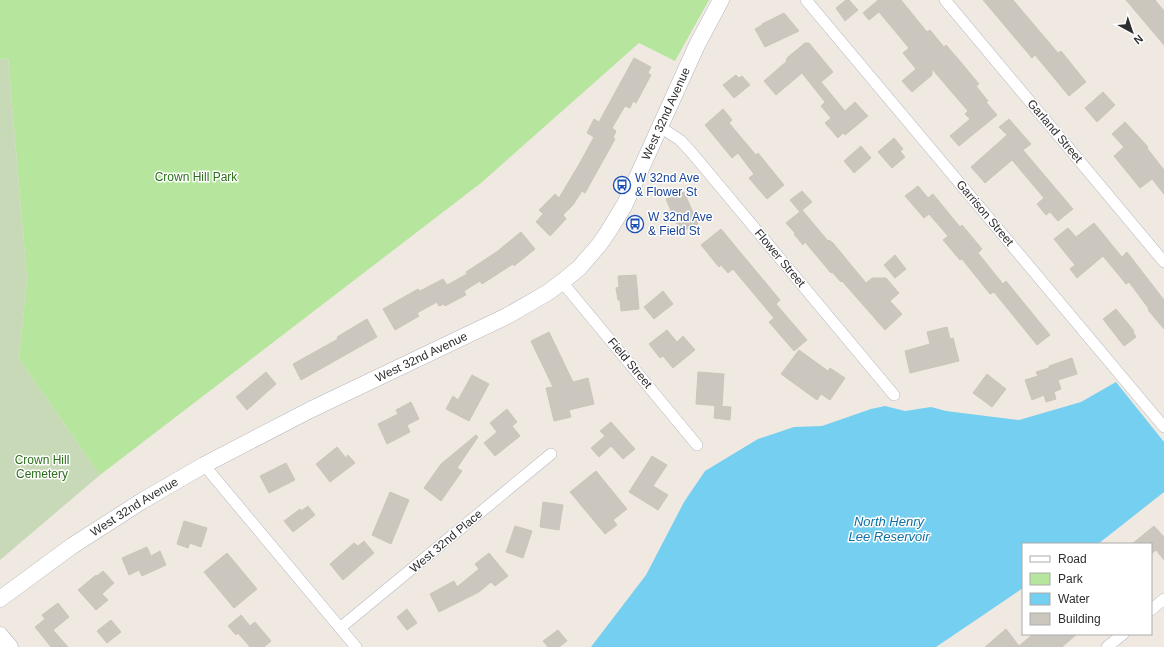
<svg xmlns="http://www.w3.org/2000/svg" width="1164" height="647" viewBox="0 0 1164 647" font-family="Arial,sans-serif">
  <rect width="100%" height="100%" fill="#efe9e1"/>
  <!-- green -->
  <path fill="#b6e59e" d="M0,0H709L675,61L639,43L481,183L100,475L19,359L27,278L8,58L0,60Z"/>
  <!-- cemetery -->
  <path fill="#c8d9b8" d="M8,58L27,278L19,359L100,475L0,560V60Z"/>
  <!-- water -->
  <path fill="#75cff0" d="M1116,382L1164,442V492L1098,544H1023V588L936,647H591L646,575L684,502L705,471L758,439L794,427L822,426L871,409L885,406L905,411L931,407L946,411L1019,420L1081,402Z"/>
  <!-- building -->
  <path fill="#cbc7bf" stroke="#cbc5ba" d="M846,0H849L858,10L845,21L836,8Z
    M878,0H901L927,32L930,30L944,47L946,45L959,60L979,84L976,86L988,101L986,102L997,115L959,146L950,136L970,119L965,114L968,111L932,69V75L912,92L902,81L916,69L903,53L909,48L879,12L869,20L863,13Z
    M983,0H1013L1058,53L1061,51L1086,82L1069,96L1035,55L1032,58Z
    M1126,0H1155L1164,11V45Z
    M784,13L799,31L765,47L755,29L762,25V24Z
    M805,43H809L833,72L821,82L845,111L855,102L868,116L845,135L843,133L838,138L825,123L831,118L821,106L825,102L802,73L776,95L764,81L787,61L786,60L788,57Z
    M634,58L651,67L648,73L651,75L636,103L633,101L630,108L625,106L612,128L616,131L613,138L615,139L585,193L582,191L573,205L563,215L566,219L550,236L536,222L543,214L539,210L555,194L559,198L581,161L594,137L587,133L594,119L599,122Z
    M736,75L739,78L742,76L750,85L734,98L723,85Z
    M1103,92L1115,105L1097,122L1085,108Z
    M723,109L732,120L729,123L756,155L758,153L784,185L767,199L749,178L754,174L738,153L732,158L705,125Z
    M1009,119L1031,144L1023,150L1073,209L1058,221L1050,212L1046,215L1037,204L1044,198L1012,160L985,183L971,167L1007,135L999,127Z
    M1125,122L1148,147L1147,148L1164,170V194L1152,179L1140,188L1114,156L1124,147L1112,134Z
    M894,138L903,149L900,151L905,157L892,168L878,152Z
    M861,146L871,158L854,173L844,161Z
    M918,186L928,198L933,194L960,227L962,225L982,249L978,253L1003,284L1006,281L1050,335L1037,345L994,292L990,294L962,259L960,260L943,240L948,236L929,214L924,218L905,196Z
    M802,191L812,202L800,212L790,200Z
    M684,192L698,224L680,232L666,199Z
    M802,210L828,241L829,240L833,243L866,283L872,278H886L899,293L890,301L902,314L885,330L842,281L841,282L832,272L831,273L805,242L803,245L794,234L795,233L786,223Z
    M1094,223L1122,257L1127,252L1164,300V329L1148,310L1149,309L1129,282L1126,284L1103,256L1077,278L1070,269L1075,265L1054,239L1068,228L1076,237Z
    M721,229L780,300L776,304L807,340L794,351L769,322L774,318L733,269L728,273L721,265L719,267L701,245Z
    M521,232L535,249L514,266L513,264L482,284L480,281L464,291L466,295L445,306L444,304L439,306L437,302L417,313L419,316L395,330L383,309L418,289L420,291L443,279L447,285L467,274L466,272L501,249H500Z
    M895,255L906,269L895,278L884,265Z
    M636,275L639,309L621,311L620,300H618L616,288L619,287L618,276Z
    M663,291L673,304L654,319L644,307Z
    M1116,309L1134,331L1133,332L1136,337L1124,346L1103,319Z
    M367,319L377,337L301,380L293,364L338,339L337,337Z
    M947,327L950,339L953,338L959,361L910,373L905,351L930,344L927,332Z
    M667,330L677,342L683,336L695,350L673,368L663,356L660,358L649,344Z
    M549,332L573,382L588,378L594,404L569,410L571,417L554,421L546,388L553,387L531,341Z
    M799,350L828,371L830,368L845,378L830,400L821,394L817,400L781,374Z
    M1072,358L1077,374L1058,380L1061,389L1054,392L1056,399L1046,402L1044,395L1032,400L1025,380L1038,376L1036,372L1049,368V366Z
    M266,372L276,384L247,410L236,397Z
    M698,372L724,374L722,406L696,404Z
    M987,374L1006,389L992,407L973,393Z
    M472,375L489,384L469,421L446,409L453,396L458,400Z
    M411,402L419,419L407,425L410,432L387,444L378,424L398,414L396,410Z
    M715,406L731,407L730,420L714,418Z
    M507,409L517,422L512,426L520,436L495,456L484,443L497,432L490,423Z
    M611,422L635,449L623,459L611,446L599,457L591,448L605,436L600,431Z
    M476,435L478,437L457,468L462,471L441,501L424,488L441,464Z
    M337,447L346,458L348,455L355,463L330,482L316,464Z
    M652,456L667,465L653,486L668,495L658,510L629,492Z
    M286,463L295,480L269,493L260,476Z
    M596,471L627,509L613,520L617,525L605,534L570,492Z
    M390,492L409,500L391,544L372,535Z
    M543,502L563,505L559,530L540,527Z
    M308,506L315,515L293,532L284,521L300,509L301,511Z
    M184,521L207,528L201,547L190,543L188,548L177,544Z
    M515,526L532,531L523,558L506,552Z
    M1154,526L1164,537V560L1156,550L1151,554V544H1132Z
    M364,541L374,553L343,580L330,564L354,543L358,546Z
    M147,547L151,556L160,551L166,565L142,576L139,570L129,575L122,558Z
    M227,553L257,589L234,608L204,572Z
    M489,553L508,576L495,586L491,582L479,592L439,612L430,594L454,581L457,587L479,569L475,564Z
    M103,571L114,583L102,594L108,600L96,610L78,590L96,575L97,576Z
    M58,603L69,617L53,630L68,647H51L35,627L45,619L42,615Z
    M407,609L417,623L407,630L397,617Z
    M241,615L250,626L255,622L271,641L264,647H250L238,633L236,635L228,626Z
    M111,620L121,632L107,643L97,631Z
    M1006,629L1019,646L1033,634H1077L1062,647H985Z
    M558,630L567,641L559,647H548L543,641Z"/>
  <g fill="none" stroke-linecap="round" stroke-linejoin="round">
    <!-- street casing -->
    <g stroke="#b4b7c1" stroke-width="12">
      <path id="street" d="M806,0L1164,427
        M945,0L1164,262
        M660,127L680,140L692,153L894,395
        M562,282L697,445
        M204,465L356,647
        M1151,610L1164,599
        M340,628L551,454
        M1107,647L1123,634"/>
    </g>
    <!-- secondary casing -->
    <g stroke="#b4b7c1" stroke-width="17">
      <g id="secondary">
        <path id="s1" d="M0,599L72,546L142,501L204,465L310,410L507,316L547,293L562,282L579,268L599,245L608,232L625,204L697,45L721,0"/>
        <path d="M0,635L10,647"/>
      </g>
    </g>
    <!-- street -->
    <use href="#street" stroke="#fff" stroke-width="11"/>
    <!-- secondary -->
    <use href="#secondary" stroke="#fff" stroke-width="16"/>
  </g>
  <!-- icons -->
  <defs>
    <g id="bus-ring" transform="scale(0.9)"><circle r="9.5" fill="#fff" stroke="#1a4fb4" stroke-width="1.5"/><path d="M-5-6H5V4H4V6H2V4H-2V6H-4V4H-5ZM-3.5-4V0h7V-4ZM-3.5 1.2v1.5H-2V1.2ZM2 1.2v1.5H3.5V1.2Z" fill="#1a4fb4"/></g>
  </defs>
  <g fill-rule="evenodd">
    <use href="#bus-ring" x="622" y="185"/>
    <use href="#bus-ring" x="635" y="224"/>
  </g>
  <g text-anchor="middle" dominant-baseline="central" stroke-width="3" stroke-linejoin="round" paint-order="stroke">
    <!-- street labels -->
    <g font-size="12" fill="#2e2e2e" stroke="#fff">
      <text stroke="none"><textPath href="#s1" startOffset="847">West 32nd Avenue</textPath></text>
      <text transform="translate(1055 131) rotate(50)">Garland Street</text>
      <text transform="translate(985 213) rotate(50)">Garrison Street</text>
      <text transform="translate(780 258) rotate(50)">Flower Street</text>
      <text stroke="none"><textPath href="#s1" startOffset="487">West 32nd Avenue</textPath></text>
      <text transform="translate(630 363) rotate(50)">Field Street</text>
      <text stroke="none"><textPath href="#s1" startOffset="163">West 32nd Avenue</textPath></text>
      <text transform="translate(446 541) rotate(-40)">West 32nd Place</text>
    </g>
    <!-- park labels -->
    <g font-size="12" fill="#2c6e1b" stroke="#fff">
      <text x="196" y="177">Crown Hill Park</text>
      <text x="42" y="460">Crown Hill<tspan x="42" dy="14">Cemetery</tspan></text>
    </g>
    <!-- transit labels -->
    <g font-size="12" fill="#164399" stroke="#fff" text-anchor="start">
      <text x="635" y="178">W 32nd Ave<tspan x="635" dy="14">&amp; Flower St</tspan></text>
      <text x="648" y="217">W 32nd Ave<tspan x="648" dy="14">&amp; Field St</tspan></text>
    </g>
    <!-- water labels -->
    <g font-size="13" font-style="italic" fill="#0d6fa3" stroke="#fff">
      <text x="889" y="521">North Henry<tspan x="889" dy="15">Lee Reservoir</tspan></text>
    </g>
  </g>
  <!-- legend -->
  <rect x="1022" y="543" width="130" height="92" fill="#ffffff" stroke="#ababab"/>
  <rect x="1030" y="556" width="20" height="6" fill="#ffffff" stroke="#ababab"/>
  <text x="1058" y="563" font-size="12" fill="#2e2e2e">Road</text>
  <rect x="1030" y="573" width="20" height="12" fill="#b6e59e" stroke="#ababab"/>
  <text x="1058" y="583" font-size="12" fill="#2e2e2e">Park</text>
  <rect x="1030" y="593" width="20" height="12" fill="#75cff0" stroke="#ababab"/>
  <text x="1058" y="603" font-size="12" fill="#2e2e2e">Water</text>
  <rect x="1030" y="613" width="20" height="12" fill="#cbc7bf" stroke="#ababab"/>
  <text x="1058" y="623" font-size="12" fill="#2e2e2e">Building</text>
  <!-- north arrow -->
  <g transform="translate(1132 32) rotate(140)" stroke="#ffffff" stroke-width="3" paint-order="stroke">
  <path d="M0-3L7 15L0 10L-7 15Z" fill="#2e2e2e"/>
  <text y="-6" font-size="11" font-weight="bold" text-anchor="middle" fill="#2e2e2e">N</text>
  </g>
</svg>
